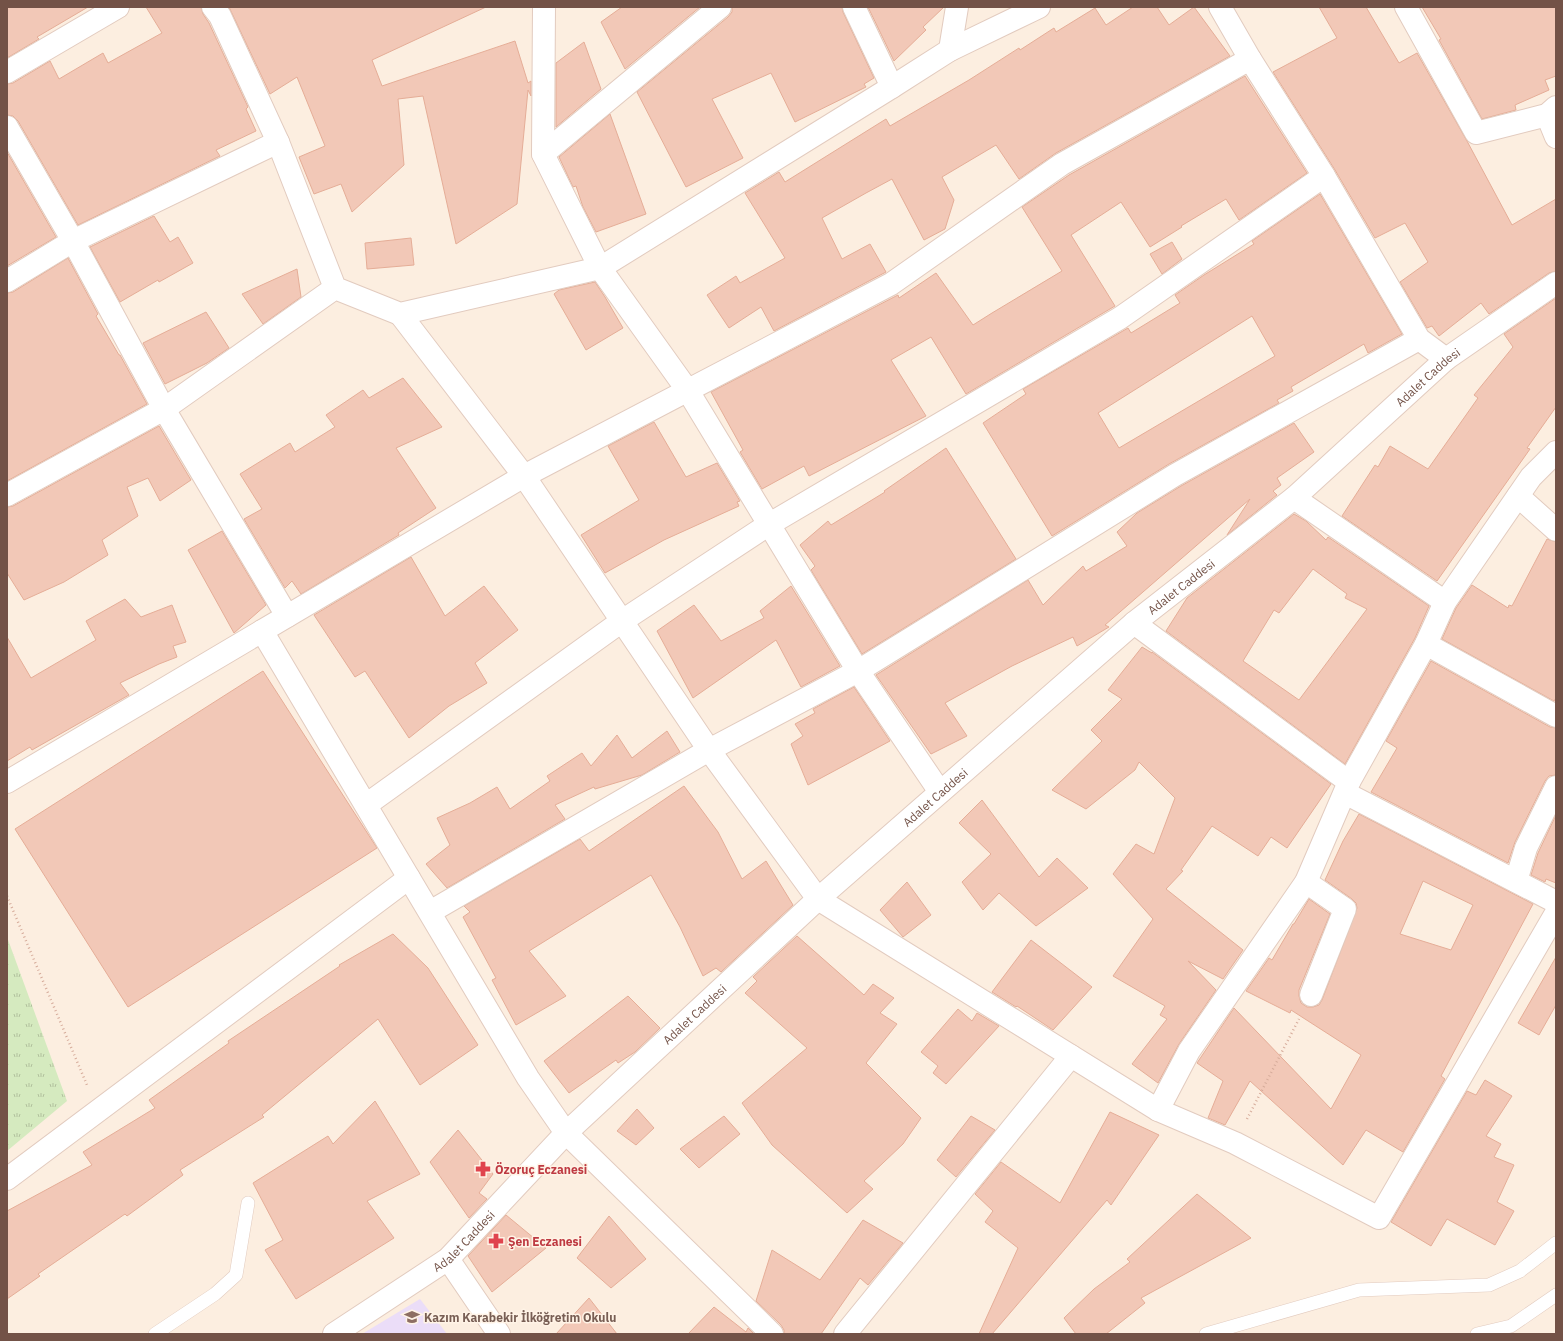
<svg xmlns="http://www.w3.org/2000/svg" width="1563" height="1341" viewBox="0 0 1563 1341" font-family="'IBM Plex Sans',sans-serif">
  <defs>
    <pattern id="park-tufts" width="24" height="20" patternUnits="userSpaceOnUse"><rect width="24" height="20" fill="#d5eabf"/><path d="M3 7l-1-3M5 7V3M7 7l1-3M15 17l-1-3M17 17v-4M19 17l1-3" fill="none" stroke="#b1c09d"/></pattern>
  </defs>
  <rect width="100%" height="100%" fill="#fceee0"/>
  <!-- education -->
  <path fill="#ebddf8" d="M420,1299L447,1334H362Z"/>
  <!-- park -->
  <path fill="url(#park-tufts)" d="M7,937L67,1101L7,1151Z"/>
  <!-- building -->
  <path fill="#f2c8b7" stroke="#e5ad97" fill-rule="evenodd" d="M7,7H88L37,37L39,39L7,58Z
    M146,7H201L203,14L209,23L248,107L246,109L256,131L216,150L220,156L78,225L18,121L13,116L7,115V84L13,83L50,61L59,79L103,53L108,63L162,33Z
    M229,7H486L372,60L382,86L515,41L528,83L531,81V96L528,90L517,204L456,244L423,96L398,99L404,165L352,212L341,184L314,194L299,157L325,146L297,77L270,94Z
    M622,7H700L625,69L601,22Z
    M732,7H842L843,12L874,78L864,84L866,87L795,122L771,73L712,99L743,158L686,187L637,92L728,17L732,12Z
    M868,7H944L923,27L926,30L894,61Z
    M1133,7H1157L1169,25L1194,7L1230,56L1056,153L1019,179L996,145L942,177L954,200L945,229L924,240L892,179L866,193L822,218L842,259L870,244L886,272L774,331L761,307L729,328L707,295L736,276L740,283L785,258L745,193L779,172L785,182L886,119L890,126L969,80L1019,48L1020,50L1054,28L1056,32L1095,8L1106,25Z
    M1319,7H1366L1399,63L1417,53L1467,141L1512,225L1556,199V271L1549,273L1489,314L1481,303L1439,336L1432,326L1427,328L1400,282L1428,262L1405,223L1375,238L1335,170L1273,72L1337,38Z
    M1422,7H1556V76L1545,80L1549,90L1515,105L1516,110L1482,119L1439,40L1441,39Z
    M584,42L601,89L556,127V63Z
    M1245,76L1307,173L1239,220L1226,199L1181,226L1182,227L1150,247L1121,202L1071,235L1115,306L966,394L931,337L891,360L926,416L809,476L804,466L762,489L740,452L743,450L711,392L898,295L899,298L936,273L973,325L992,313L1062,271L1022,207L1069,175Z
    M610,114L646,214L596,232L583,207L576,186L573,187L559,157Z
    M7,152L56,237L7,266Z
    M1320,194L1402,334L1368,353L1364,344L1291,387L1293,391L1277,400L1279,403L1169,464L1052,536L983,423L1026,394L1023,389L1128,328L1131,333L1180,303L1175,295L1204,275L1254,244L1252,241ZM1252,316L1275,356L1119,448L1098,413Z
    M154,216L170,242L178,237L193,263L159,282L158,280L120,302L90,247Z
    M411,238L414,265L367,269L365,243Z
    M1172,242L1182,259L1162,274L1150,254Z
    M68,258L98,314L96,316L119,355H120L147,404L7,481V293L13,292Z
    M297,269L301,297L263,324L242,294Z
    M595,282L605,297L623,328L586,350L554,294L559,290Z
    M1556,298V407L1527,448L1530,449L1437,581L1342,516L1375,465L1378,467L1390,446L1428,469L1478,398L1474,395L1513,347L1504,334Z
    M206,312L229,348L207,363L165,384L143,343Z
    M403,378L442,427L396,448L436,508L398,533L399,535L301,594L292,581L285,588L244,519L262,509L240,474L290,443L295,452L335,427L326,415L363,390L369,398Z
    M654,422L686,477L717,463L740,501L737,502L739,506L664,540L605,573L581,535L639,500L608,446Z
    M1294,423L1314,452L1277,478L1281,485L1273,491L1277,495L1227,535L1250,499L1105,625L1109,627L1077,646L1073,637L1012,666L945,703L967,736L931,754L876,675L1028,580L1043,605L1083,566L1086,571L1127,546L1117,532L1137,513L1181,486Z
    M159,426L191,480L160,501L148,478L127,487L138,516L102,540L108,555L64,582L24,600L7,573V507L13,506Z
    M946,448L1016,559L862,654L811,570L815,566L800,545L828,521L831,525L885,492L884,491Z
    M1294,514L1306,521L1326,540L1328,537L1429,606L1415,638L1345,764L1166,631L1187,598ZM1313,569L1347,594L1345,598L1367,609L1299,700L1243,661L1274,610L1279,613Z
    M222,531L266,605L234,633L188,550Z
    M1547,539L1556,542V698L1554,701L1442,639L1456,608L1472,585L1508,608L1509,605L1512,606Z
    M411,557L445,616L484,586L518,630L475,663L487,683L449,706L409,738L365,671L355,677L314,615Z
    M791,586L840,666L801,687L776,640L693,698L657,631L694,605L721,641L764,618L760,611Z
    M125,599L141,617L172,605L186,642L173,646L177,657L159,664L120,683L129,695L32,750L30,747L7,761V637L31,678L96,640L86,621Z
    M1142,647L1152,653V652L1331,784L1287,848L1271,837L1258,856L1212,826L1181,870L1183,871L1166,889L1243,950L1223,979L1188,961L1216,990L1179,1044L1158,1083L1132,1064L1167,1019L1160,1015L1165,1006L1113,976L1153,919L1113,874L1136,844L1154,854L1175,798L1139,762L1135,770L1086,809L1052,790L1102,741L1091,730L1122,699L1108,690Z
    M1431,661L1550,727L1556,728V775L1549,776L1545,781L1515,842L1508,863L1371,792L1397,748L1386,741Z
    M263,671L377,848L128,1007L15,829Z
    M854,687L890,741L808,785L791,744L803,736L795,724L815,713L813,709Z
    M667,731L680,752L642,775L595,789L594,787L555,805L565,819L447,888L426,864L450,845L437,818L470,803L497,787L510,809L550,781L547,776L582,753L591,766L617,735L632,758Z
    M684,786L718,832L742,879L766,861L793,905L721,972L716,968L703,976L680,927L651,875L529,951L566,996L516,1025L492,980L496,978L463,917L470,912L464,906L580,839L589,851Z
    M982,800L1039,877L1057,858L1088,888L1036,926L999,893L983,910L962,882L991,854L959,823Z
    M1359,814L1533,904L1441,1076L1445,1079L1403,1152L1366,1130L1343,1165L1250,1081L1225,1125L1208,1118L1223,1081L1197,1063L1234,1008L1331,1109L1361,1055L1291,1010L1290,1013L1246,991L1269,958L1272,960L1293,924H1294L1309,899L1330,914L1299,990V996L1301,1003L1307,1007H1313L1319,1005L1322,1000L1357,908L1356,903L1352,899L1325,880L1343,841ZM1423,881L1473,905L1451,950L1400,934Z
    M1556,815V883L1546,879L1545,882L1531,875L1538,853Z
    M907,882L931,915L903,937L880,910Z
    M393,934L428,968L478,1045L420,1085L378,1019L262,1115L264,1117L180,1170L183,1175L127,1216L125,1214L38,1274L40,1276L7,1299V1211L92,1165L83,1152L155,1108L149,1100L229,1043L228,1041L340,966L339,965Z
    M797,936L864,995L873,984L894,998L880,1013L897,1024L866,1063L921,1118L903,1144L864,1181L873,1189L847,1213L772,1145L742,1103L807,1048L745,993L757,981L753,977Z
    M1031,940L1092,987L1053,1030L1017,1006L1016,1007L992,992Z
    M1556,957V1005L1539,1035L1518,1023Z
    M628,996L660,1028L635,1052L618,1063L616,1060L569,1093L544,1061Z
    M958,1009L972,1021L977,1013L999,1026L946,1084L933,1073L938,1066L921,1052Z
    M1485,1080L1512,1096L1486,1136L1501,1144L1494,1157L1514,1165L1497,1202L1514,1211L1495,1245L1447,1219L1431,1246L1391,1222L1467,1091L1476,1095Z
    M375,1101L420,1174L367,1201L394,1238L296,1299L265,1250L283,1240L253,1183L328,1136L333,1144Z
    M637,1109L654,1128L636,1145L617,1131Z
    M1110,1112L1159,1135L1111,1205L1107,1200L992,1334H979L1018,1248L985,1222L993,1211L975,1194L1001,1162L1060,1203Z
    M724,1116L740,1134L699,1168L680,1149Z
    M971,1116L995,1130L956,1177L937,1160Z
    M458,1130L493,1174L479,1193L487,1199L469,1218L430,1162Z
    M1197,1194L1251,1238L1141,1298L1145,1303L1106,1334H1076L1064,1318L1094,1289L1130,1262L1127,1259Z
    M506,1215L546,1248L492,1292L468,1256Z
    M609,1216L646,1259L611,1288L577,1258Z
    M863,1220L903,1243L868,1285L860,1278L821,1334H784V1330L781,1325L756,1301L772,1250L820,1280Z
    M589,1298L617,1334H556Z
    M714,1307L746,1332L748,1328L754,1334H688Z"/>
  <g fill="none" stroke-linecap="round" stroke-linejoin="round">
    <!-- service casing -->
    <g stroke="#e2cbbf" stroke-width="14">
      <path id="service" d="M155,1334L215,1294L236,1275L248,1203
        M1206,1334L1359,1290L1489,1285L1520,1271L1556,1243
        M1477,1334L1511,1326L1556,1295"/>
    </g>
    <!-- minor casing -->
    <g stroke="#e2cbbf" stroke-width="24">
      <g id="minor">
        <path d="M544,7L543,154L600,268L688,391L858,671L940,792"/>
        <path d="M854,7L892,87"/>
        <path d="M1220,7L1250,59L1324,176L1419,339L1446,359"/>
        <path d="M1406,7L1476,133L1547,115L1556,107"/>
        <path d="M950,50L957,7"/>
        <path d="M7,72L118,7"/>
        <path d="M1547,115L1556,137"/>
        <path d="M7,127L73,241L164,409L287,616"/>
        <path d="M543,154L720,7"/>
        <path d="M7,281L73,241L278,142"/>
        <path d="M400,314L524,476L709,750L818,899L1158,1110L1235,1143L1379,1218L1556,913"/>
        <path d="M1518,496L1556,530"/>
        <path d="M1294,498L1445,602"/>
        <path d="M1134,623L1349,782"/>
        <path d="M262,631L528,1078L566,1133L772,1334"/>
        <path d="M1426,644L1556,716"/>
        <path d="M7,782L524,476L891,284L1062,164L1250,59"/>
        <path d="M1345,793L1556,902"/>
        <path d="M366,805L622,621L768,525L1120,318L1324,176"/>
        <path d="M1516,881L1526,848L1556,787"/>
        <path d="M1306,882L1345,909L1311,995"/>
        <path d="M430,912L709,750L858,671L1175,475L1419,339"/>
        <path d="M1158,1110L1189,1051L1306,882L1349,782L1426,644L1445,602L1531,477L1556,452"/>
        <path d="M7,1179L409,878"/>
        <path d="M448,1259L499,1334"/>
        <path id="s1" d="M334,1334L448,1259L566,1133L818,899L1134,623L1294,498L1446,359L1556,283"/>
        <path d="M845,1334L1071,1056"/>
      </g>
    </g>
    <!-- tertiary casing -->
    <g stroke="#e2cbbf" stroke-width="24">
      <path id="tertiary" d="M213,7L220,16L278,142L335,288L400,314L600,268L892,87L950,50L1039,7
        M7,495L164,409L335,288"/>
    </g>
    <!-- path -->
    <path stroke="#d6ac9b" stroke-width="2.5" stroke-dasharray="1 3" stroke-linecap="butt" d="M7,896L87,1085
      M1247,1119L1299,1019"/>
    <!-- service -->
    <use href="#service" stroke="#fff" stroke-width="13"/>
    <!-- minor -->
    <use href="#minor" stroke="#fff" stroke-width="22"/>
    <!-- tertiary -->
    <use href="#tertiary" stroke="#fff" stroke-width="22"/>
  </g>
  <!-- icons -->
  <defs>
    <g id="pharmacy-bare" transform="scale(1.2)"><path d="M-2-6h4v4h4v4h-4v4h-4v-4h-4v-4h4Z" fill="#e0444e" stroke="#fff3e6" stroke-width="2.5" paint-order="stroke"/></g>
    <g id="school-bare" transform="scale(1.2)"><path d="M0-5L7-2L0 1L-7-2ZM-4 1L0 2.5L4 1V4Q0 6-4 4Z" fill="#8d6e63" stroke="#fff3e6" stroke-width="2.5" paint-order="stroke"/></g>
  </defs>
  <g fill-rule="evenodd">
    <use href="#pharmacy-bare" x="483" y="1169"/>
    <use href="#pharmacy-bare" x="496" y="1241"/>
    <use href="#school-bare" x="412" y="1317"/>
  </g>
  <g text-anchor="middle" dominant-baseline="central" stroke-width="3" stroke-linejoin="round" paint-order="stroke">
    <!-- street labels -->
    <g font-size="12" fill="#735247" stroke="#fff3e6">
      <text stroke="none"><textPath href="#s1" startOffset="1456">Adalet Caddesi</textPath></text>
      <text stroke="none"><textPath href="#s1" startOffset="1132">Adalet Caddesi</textPath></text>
      <text stroke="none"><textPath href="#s1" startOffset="808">Adalet Caddesi</textPath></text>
      <text stroke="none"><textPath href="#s1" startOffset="484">Adalet Caddesi</textPath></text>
      <text stroke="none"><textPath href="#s1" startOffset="160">Adalet Caddesi</textPath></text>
    </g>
    <!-- health labels -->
    <g font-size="12" font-weight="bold" fill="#be3a42" stroke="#fff3e6" text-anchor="start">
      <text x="495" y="1169">Özoruç Eczanesi</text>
      <text x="508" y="1241">Şen Eczanesi</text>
    </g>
    <!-- education labels -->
    <g font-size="12" font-weight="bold" fill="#785e54" stroke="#fff3e6" text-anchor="start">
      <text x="424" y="1317">Kazım Karabekir İlköğretim Okulu</text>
    </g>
  </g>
  <!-- border -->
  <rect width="1563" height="1341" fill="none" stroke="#735247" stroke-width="16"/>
</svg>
